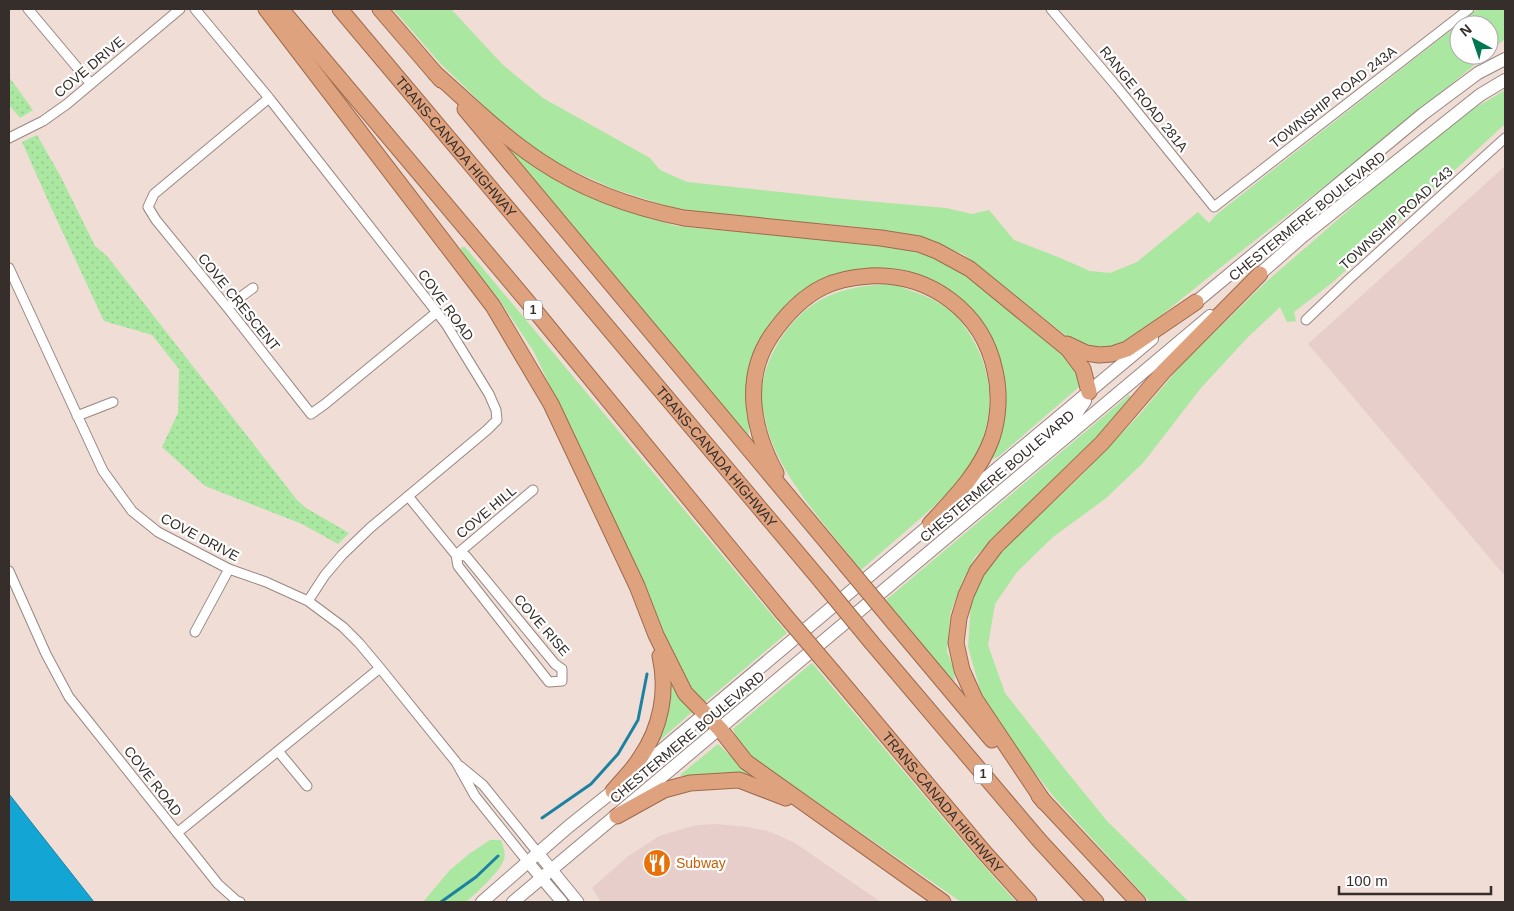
<svg xmlns="http://www.w3.org/2000/svg" width="1514" height="911" viewBox="0 0 1514 911" font-family="Helvetica,sans-serif">
  <defs>
    <pattern id="park-dots" width="8" height="8" patternUnits="userSpaceOnUse" patternTransform="scale(1.25)"><rect width="8" height="8" fill="#aae7a1"/><path d="M2 2h.1M6 6h.1" fill="none" stroke="#93c68b" stroke-width="1.8" stroke-linecap="round"/></pattern>
  </defs>
  <rect width="100%" height="100%" fill="#f0ddd6"/>
  <!-- commercial -->
  <path fill="#e7cecb" d="M1505,166V576L1308,344Z
    M715,824L747,827L768,831L795,843L881,902H601L592,888L627,857L659,836L682,829L698,825Z"/>
  <!-- grass -->
  <path fill="#aae7a1" d="M393,9H451L502,64L543,98L650,158L660,170L687,182L844,199L946,208L972,214L989,210L1014,240L1058,257L1090,271L1110,273L1137,262L1198,212L1209,223L1217,214L1478,9H1505V39L1489,52V25H1459V55H1486L1398,129L1230,260L1133,338L1112,347H1091L1069,338L963,254L910,234L850,226L715,215L667,206L614,189L556,163L503,124L440,63Z
    M1505,90V124L1333,282L1294,312L1296,321L1287,322L1280,307L1247,338L1201,388L1143,463L1105,499L1053,537L1017,572L995,604L988,645L1005,693L1064,768L1107,821L1189,902H1150L1054,797L1017,750L983,700L968,647L971,602L992,560L1082,475L1140,414L1183,363L1266,282L1410,157L1475,108Z
    M513,150L557,180L627,211L676,226L900,247L930,256L958,271L987,292L1058,350L1078,371L1080,386L998,457L989,460L1003,423L981,322L891,270L861,269L822,280L791,299L772,321L751,362L748,401L749,432L747,439L509,152Z
    M461,247H465L787,633L705,702L694,695L676,662L653,605L534,352L499,299L461,252Z
    M893,284C911,291 930,296 945,307C958,316 967,328 974,342C1000,388 992,440 959,480C946,496 931,509 915,523C897,539 879,554 861,570C826,525 773,471 764,413C763,408 761,403 761,398C762,373 772,350 786,331C815,293 847,286 893,284Z
    M1129,395L1133,398L1089,447L1020,511L975,557L962,582L950,614L947,651L953,667L955,681L949,676L886,600Z
    M812,663L969,849L1016,902H961L745,752L738,742L733,729Z
    M671,686L675,688L692,712L658,742L669,705Z
    M718,744L749,774L747,776L723,773L684,777L680,775Z
    M490,840H501C503,846 506,853 504,859C501,871 476,893 466,902H423L449,871L469,854Z"/>
  <!-- park -->
  <path fill="url(#park-dots)" d="M9,77L33,110L20,118L9,105Z
    M37,135L61,177L95,246L107,256L297,500L306,508L349,533L338,544L302,524L205,486L162,447L178,413L179,369L152,335L104,321L50,205L22,142Z"/>
  <!-- water -->
  <path fill="#13a6d5" stroke="#1d82a2" d="M9,794L94,902H9Z"/>
  <g fill="none" stroke-linecap="round" stroke-linejoin="round">
    <!-- stream -->
    <path stroke="#1d82a2" stroke-width="3" d="M542,818L591,784L618,754L638,720L647,674
      M441,902L476,877L498,856"/>
    <!-- minor casing -->
    <g stroke="#988781" stroke-width="11">
      <path id="minor" d="M28,9L91,84
        M195,9L269,98L446,324L489,394L496,410L497,420L487,430L370,528L342,555L325,575L308,601
        M1051,9L1117,87L1214,207L1469,9
        M269,98L154,194L148,207L156,220L227,307L311,414L325,404L437,312
        M9,138L43,121L67,104L180,9
        M9,268L103,471L132,511L158,532L229,569L266,582L308,601L343,627L359,643L380,668L456,762L475,796L527,861
        M227,307L253,288
        M1306,320L1348,280L1505,138
        M77,416L113,402
        M408,496L456,555L458,566L549,682L562,681V669L555,664L466,556L456,555
        M456,555L533,490
        M9,571L46,654L69,697L218,884L237,901L240,902
        M195,632L229,569
        M278,751L307,786
        M460,766L483,785L538,853
        M177,833L380,668"/>
    </g>
    <!-- tertiary casing -->
    <g stroke="#988781" stroke-width="13">
      <path id="tertiary" d="M538,853L578,902
        M527,861L562,902"/>
    </g>
    <!-- secondary casing -->
    <g stroke="#988781" stroke-width="14">
      <path id="secondary" d="M1254,279L1303,236L1480,95L1505,80
        M1190,307L1423,114L1478,73L1505,59
        M1037,451L1073,418L1085,401
        M956,503L1152,339
        M482,902L568,827L613,791L937,519
        M513,902L1210,316"/>
    </g>
    <!-- trunk casing -->
    <g stroke="#9e6a4c" stroke-width="17">
      <g id="trunk">
        <path d="M266,9L493,306L551,404L637,586L656,635L685,693L720,729L746,762L943,902"/>
        <path d="M281,9L532,307L783,613"/>
        <path id="s1" d="M340,9L821,581"/>
        <path d="M380,9L441,80"/>
        <path d="M435,73C469,103 502,136 540,161C583,190 634,208 684,218L881,238L919,244L937,251L970,269L1068,349L1083,369L1089,392"/>
        <path d="M465,109L845,564"/>
        <path d="M1067,344L1086,353L1099,355L1112,354L1127,349L1196,302"/>
        <path d="M776,473C753,431 742,379 771,336C784,317 801,298 823,287C837,280 854,277 870,276C930,273 983,312 995,371C1000,392 999,417 992,438C980,472 954,498 930,524"/>
        <path d="M894,623L992,740"/>
        <path d="M872,643L1039,840L1096,902"/>
        <path id="s2" d="M834,673L984,852L1029,902"/>
        <path d="M613,791C622,780 633,770 640,758C661,728 668,691 660,656"/>
        <path d="M1039,796L1138,902"/>
        <path d="M1044,802L975,699L962,670L956,643L959,618L966,595L977,571L996,546L1102,443L1164,371L1260,274"/>
        <path d="M617,816L664,790L690,783L739,780L786,798"/>
      </g>
    </g>
    <!-- minor -->
    <use href="#minor" stroke="#fff" stroke-width="9"/>
    <!-- tertiary -->
    <use href="#tertiary" stroke="#fff" stroke-width="11"/>
    <!-- secondary -->
    <use href="#secondary" stroke="#fff" stroke-width="12"/>
    <!-- trunk -->
    <use href="#trunk" stroke="#dea27e" stroke-width="15"/>
    <!-- trunk-bridge casing -->
    <g stroke="#9e6a4c" stroke-width="17" stroke-linecap="butt">
      <path id="trunk-bridge" d="M845,564L894,623
        M821,581L872,643
        M783,613L834,673"/>
    </g>
    <!-- trunk-bridge -->
    <use href="#trunk-bridge" stroke="#dea27e" stroke-width="15"/>
  </g>
  <!-- icons -->
  <defs>
    <g id="restaurant-disc" transform="scale(1.4375)"><circle r="9.5" fill="#e8710a" stroke="#fff"/><path d="M-5-6h1v4h1v-4h1v4h1v-4h1v5L-1.5 .5V6h-2V.5L-5-1ZM5-6V6H3V1.5H1.5Q1.5-4 5-6Z" fill="#fff"/></g>
  </defs>
  <g fill-rule="evenodd">
    <use href="#restaurant-disc" x="657" y="863"/>
  </g>
  <g text-anchor="middle" dominant-baseline="central" stroke-width="4.5" stroke-linejoin="round" paint-order="stroke">
    <!-- shield labels -->
    <g fill="#fff" stroke="#726d6b" stroke-width="1">
      <rect x="524" y="300.5" width="18" height="19" rx="4"/>
      <rect x="974" y="764.5" width="18" height="19" rx="4"/>
    </g>
    <g font-size="12" font-weight="bold" fill="#352e2b">
      <text x="533" y="310">1</text>
      <text x="983" y="774">1</text>
    </g>
    <!-- street labels -->
    <g font-size="14" fill="#352e2b" stroke="#fff">
      <text transform="translate(89 67) rotate(-40)">COVE DRIVE</text>
      <text transform="translate(1333 97) rotate(-38)">TOWNSHIP ROAD 243A</text>
      <text transform="translate(1144 99) rotate(51)">RANGE ROAD 281A</text>
      <text stroke="none"><textPath href="#s1" startOffset="180">TRANS-CANADA HIGHWAY</textPath></text>
      <text transform="translate(1307 216) rotate(-39)">CHESTERMERE BOULEVARD</text>
      <text transform="translate(1396 218) rotate(-42)">TOWNSHIP ROAD 243</text>
      <text transform="translate(239 302) rotate(51)">COVE CRESCENT</text>
      <text transform="translate(446 305) rotate(54)">COVE ROAD</text>
      <text stroke="none"><textPath href="#s1" startOffset="585">TRANS-CANADA HIGHWAY</textPath></text>
      <text transform="translate(997 476) rotate(-40)">CHESTERMERE BOULEVARD</text>
      <text transform="translate(486 512) rotate(-40)">COVE HILL</text>
      <text transform="translate(200 537) rotate(28)">COVE DRIVE</text>
      <text transform="translate(542 625) rotate(49)">COVE RISE</text>
      <text transform="translate(687 737) rotate(-40)">CHESTERMERE BOULEVARD</text>
      <text transform="translate(153 781) rotate(52)">COVE ROAD</text>
      <text stroke="none"><textPath href="#s2" startOffset="169">TRANS-CANADA HIGHWAY</textPath></text>
    </g>
    <!-- food labels -->
    <g font-size="14" fill="#c56008" stroke="#fff" text-anchor="start">
      <text x="676" y="863">Subway</text>
    </g>
  </g>
  <!-- border -->
  <rect width="1514" height="911" fill="none" stroke="#352e2b" stroke-width="20"/>
  <!-- north arrow -->
  <g transform="translate(1474 40) rotate(320)"><circle r="24" fill="#ffffff" stroke="#aeabaa"/>
  <path d="M0-4L9 19L0 12L-9 19Z" fill="#007753"/>
  <text y="-8" font-size="14" font-weight="bold" text-anchor="middle" fill="#352e2b">N</text>
  </g>
  <!-- scale -->
  <path d="M1339 886v8h152v-8" fill="none" stroke="#352e2b" stroke-width="2.5"/>
  <text x="1346" y="886" font-size="15" fill="#352e2b" stroke="#ffffff" stroke-width="4" paint-order="stroke">100 m</text>
</svg>
